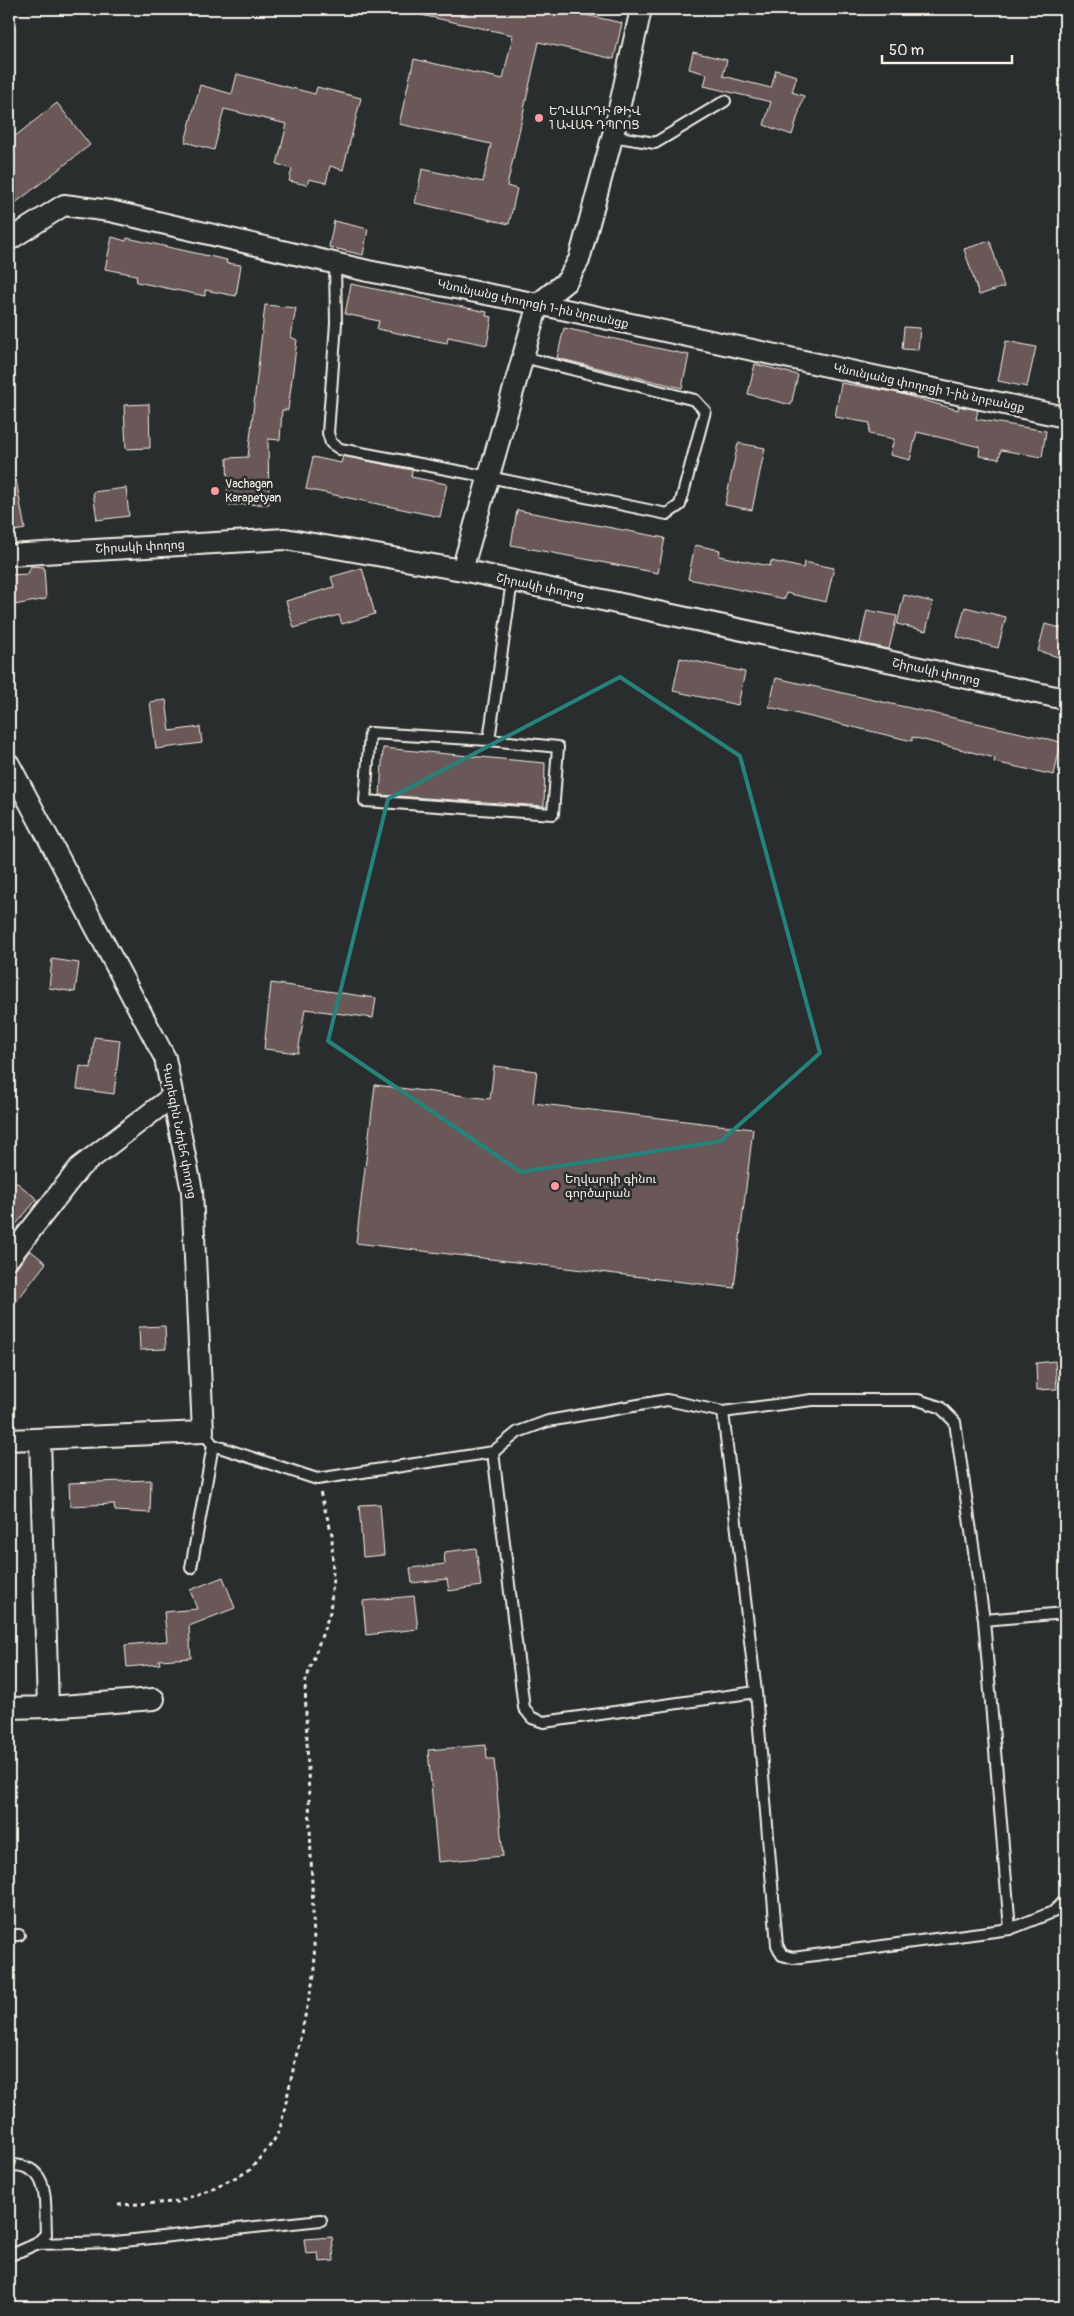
<svg xmlns="http://www.w3.org/2000/svg" width="1074" height="2316" viewBox="0 0 1074 2316" font-family="Pangolin,'Noto Sans Armenian',sans-serif">
  <rect width="100%" height="100%" fill="#2a2d2e"/>
  <filter id="ink" filterUnits="userSpaceOnUse"><feTurbulence type="fractalNoise" baseFrequency=".02" numOctaves="2"/><feDisplacementMap in="SourceGraphic" scale="10" xChannelSelector="R" yChannelSelector="G"/><feConvolveMatrix kernelMatrix="1 2 1 2 8 2 1 2 1" color-interpolation-filters="sRGB"/></filter>
  <g filter="url(#ink)">
    <!-- building -->
    <path fill="#6b5858" stroke="#f4f1e8" d="M421,9H559L622,23L614,59L539,42L507,186L517,189L509,224L415,203L422,169L483,182L491,144L399,124L414,59L503,79L513,35L421,15Z
      M693,52L727,60L723,76L771,88L776,70L797,76L792,92L804,96L792,135L764,125L771,102L704,86L707,74L689,69Z
      M237,74L315,94L317,87L361,98L343,170L330,166L326,183L309,179L307,185L289,181L292,169L277,164L287,124L224,109L214,150L185,142L200,85L232,94Z
      M57,103L90,145L9,208V141Z
      M334,221L368,229L363,255L329,247Z
      M112,237L126,241L127,238L227,260L226,263L241,265L236,296L205,290V296L137,282L136,275L105,269Z
      M990,241L1004,287L979,295L964,249Z
      M351,284L487,312L486,316L492,317L487,345L448,337L447,343L377,329L379,321L345,314Z
      M265,305L296,308L291,337L297,340L288,410H282L280,440L268,439L269,504L228,505L227,458L248,457Z
      M904,327L920,328L918,350L902,349Z
      M564,328L689,355L682,388L557,358Z
      M1006,341L1036,347L1027,387L998,381Z
      M755,364L798,375L791,405L748,394Z
      M841,383L894,392L958,410L959,406L978,410L976,419L1046,431L1042,457L1001,450L999,459L979,456L980,447L917,432L910,460L890,455L894,439L869,434L870,423L835,417Z
      M149,404L150,448L126,449L124,405Z
      M738,443L765,448L752,510L725,505Z
      M343,456L412,470L411,477L447,484L440,517L306,489L313,457L341,463Z
      M16,480L25,529L9,532V481Z
      M126,488L129,516L97,520L93,492Z
      M517,510L665,538L658,573L511,545Z
      M695,545L720,550L719,556L770,566L771,561L803,568L804,562L834,568L826,602L786,593L785,599L688,579Z
      M31,566L44,567L46,599L9,606V575L28,574Z
      M362,568L375,614L342,624L339,615L294,628L286,601L334,587L331,577Z
      M904,595L933,602L926,631L897,624Z
      M965,607L1006,617L998,648L957,637Z
      M867,610L897,616L889,649L860,643Z
      M1045,624L1065,629V659L1038,651Z
      M680,658L745,672L738,705L673,691Z
      M776,678L1061,742L1054,775L994,762L995,758L912,737V741L769,707Z
      M166,700L170,731L200,727L202,743L156,749L150,702Z
      M383,748L545,763L544,806L380,795Z
      M52,959L79,963L75,992L49,988Z
      M271,983L376,998L373,1018L305,1009L298,1053L264,1049Z
      M94,1037L120,1040L114,1094L77,1089L80,1066L91,1068Z
      M494,1066L537,1071L533,1103L753,1129L734,1288L356,1243L375,1085L490,1099Z
      M15,1181L37,1199L9,1233V1189Z
      M30,1250L46,1263L9,1311V1271L18,1266Z
      M165,1326L166,1349L140,1350L139,1327Z
      M1055,1361L1057,1389L1037,1390L1036,1363Z
      M151,1480L150,1513L115,1511L114,1504L70,1506L69,1483Z
      M380,1504L384,1555L363,1557L359,1505Z
      M476,1548L481,1586L449,1591L447,1579L412,1583L410,1568L445,1564L444,1552Z
      M223,1577L235,1608L189,1626L191,1658L159,1660L160,1664L127,1667L125,1645L167,1641L164,1612L197,1609L190,1590Z
      M414,1596L418,1629L366,1635L363,1601Z
      M486,1745L487,1759H494L503,1856L438,1862L428,1750Z
      M332,2237L334,2261L319,2262L318,2253L306,2254L304,2239Z"/>
    <g fill="none" stroke-linecap="round" stroke-linejoin="round">
      <!-- service casing -->
      <g stroke="#f4f1e8" stroke-width="14">
        <path id="service" d="M612,136L655,143L725,101
          M335,263L336,323L328,433L331,443L340,449L489,477L667,514L680,505L705,411L695,400L523,357
          M489,740L370,733L365,801L553,814L558,747L489,740L512,581
          M723,1412L756,1692L777,1945L782,1955L793,1958L1010,1929L1053,1912L1065,1900
          M203,1432L213,1445L317,1479L493,1452L524,1708L532,1718L544,1722L756,1692
          M493,1452L518,1432L548,1421L667,1400L723,1412L812,1400H918L940,1407L955,1422L984,1620L1010,1929
          M191,1568L213,1445
          M984,1620L1065,1613
          M9,1935H19
          M9,2165C52,2164 44,2201 46,2234L36,2244L9,2256
          M36,2244L115,2242L321,2220"/>
      </g>
      <!-- minor casing -->
      <g stroke="#f4f1e8" stroke-width="24">
        <path id="minor" d="M9,240L64,205L110,211L368,271L538,304L1065,417
          M9,555L285,539L462,570L1065,699
          M462,570L538,304L567,281L579,260L615,127L641,9
          M9,764L165,1058L192,1191L203,1432L9,1440
          M9,1258L80,1167L173,1096
          M40,1439L48,1707
          M9,1708L48,1707L154,1699"/>
      </g>
      <!-- path -->
      <path stroke="#f4f1e8" stroke-width="3" stroke-dasharray="4 4" stroke-linecap="butt" d="M118,2205L177,2202L211,2189L249,2171L273,2142L280,2129L315,1971L305,1683L330,1612L333,1580L332,1534L320,1492"/>
      <!-- service -->
      <use href="#service" stroke="#2a2d2e" stroke-width="10"/>
      <!-- minor -->
      <use href="#minor" stroke="#2a2d2e" stroke-width="20"/>
    </g>
  </g>
  <!-- marked area -->
  <path fill="none" stroke="#26827a" stroke-width="4" stroke-linejoin="round" d="M620,677L740,756L820,1053L721,1141L521,1172L328,1041L388,799Z"/>
  <!-- markers -->
  <g fill="#ff9aa2" stroke="#2a2d2e" stroke-width="2">
    <circle cx="539" cy="118" r="5"/>
    <circle cx="215" cy="491" r="5"/>
    <circle cx="555" cy="1186" r="5"/>
  </g>
  <g text-anchor="middle" dominant-baseline="central" stroke-width="5" stroke-linejoin="round" paint-order="stroke">
    <!-- poi labels -->
    <g font-size="12" fill="#f4f1e8" stroke="#2a2d2e" text-anchor="start">
      <text x="549" y="111">ԵՂՎԱՐԴԻ ԹԻՎ<tspan x="549" dy="14">1 ԱՎԱԳ ԴՊՐՈՑ</tspan></text>
      <text x="225" y="484">Vachagan<tspan x="225" dy="14">Karapetyan</tspan></text>
      <text x="565" y="1179">Եղվարդի գինու<tspan x="565" dy="14">գործարան</tspan></text>
    </g>
    <!-- street labels -->
    <g font-size="12" fill="#f4f1e8" stroke="#2a2d2e">
      <text transform="translate(533 304) rotate(12)">Կնունյանց փողոցի 1-ին նրբանցք</text>
      <text transform="translate(929 388) rotate(12)">Կնունյանց փողոցի 1-ին նրբանցք</text>
      <text transform="translate(140 547) rotate(-3)">Շիրակի փողոց</text>
      <text transform="translate(540 587) rotate(12)">Շիրակի փողոց</text>
      <text transform="translate(936 672) rotate(12)">Շիրակի փողոց</text>
      <text transform="translate(179 1131) rotate(79)">Գարեգին Նժդեհ փողոց</text>
    </g>
  </g>
  <!-- margin -->
  <rect width="1074" height="2316" fill="none" stroke="#2a2d2e" stroke-width="30"/>
  <rect x="15" y="15" width="1044" height="2286" fill="none" stroke="#f4f1e8" stroke-width="2" filter="url(#ink)"/>
  <!-- scale -->
  <path d="M882 55v8h130v-8" fill="none" stroke="#f4f1e8" stroke-width="2.5"/>
  <text x="889" y="55" font-size="15" fill="#f4f1e8" stroke="#2a2d2e" stroke-width="4" paint-order="stroke">50 m</text>
</svg>
